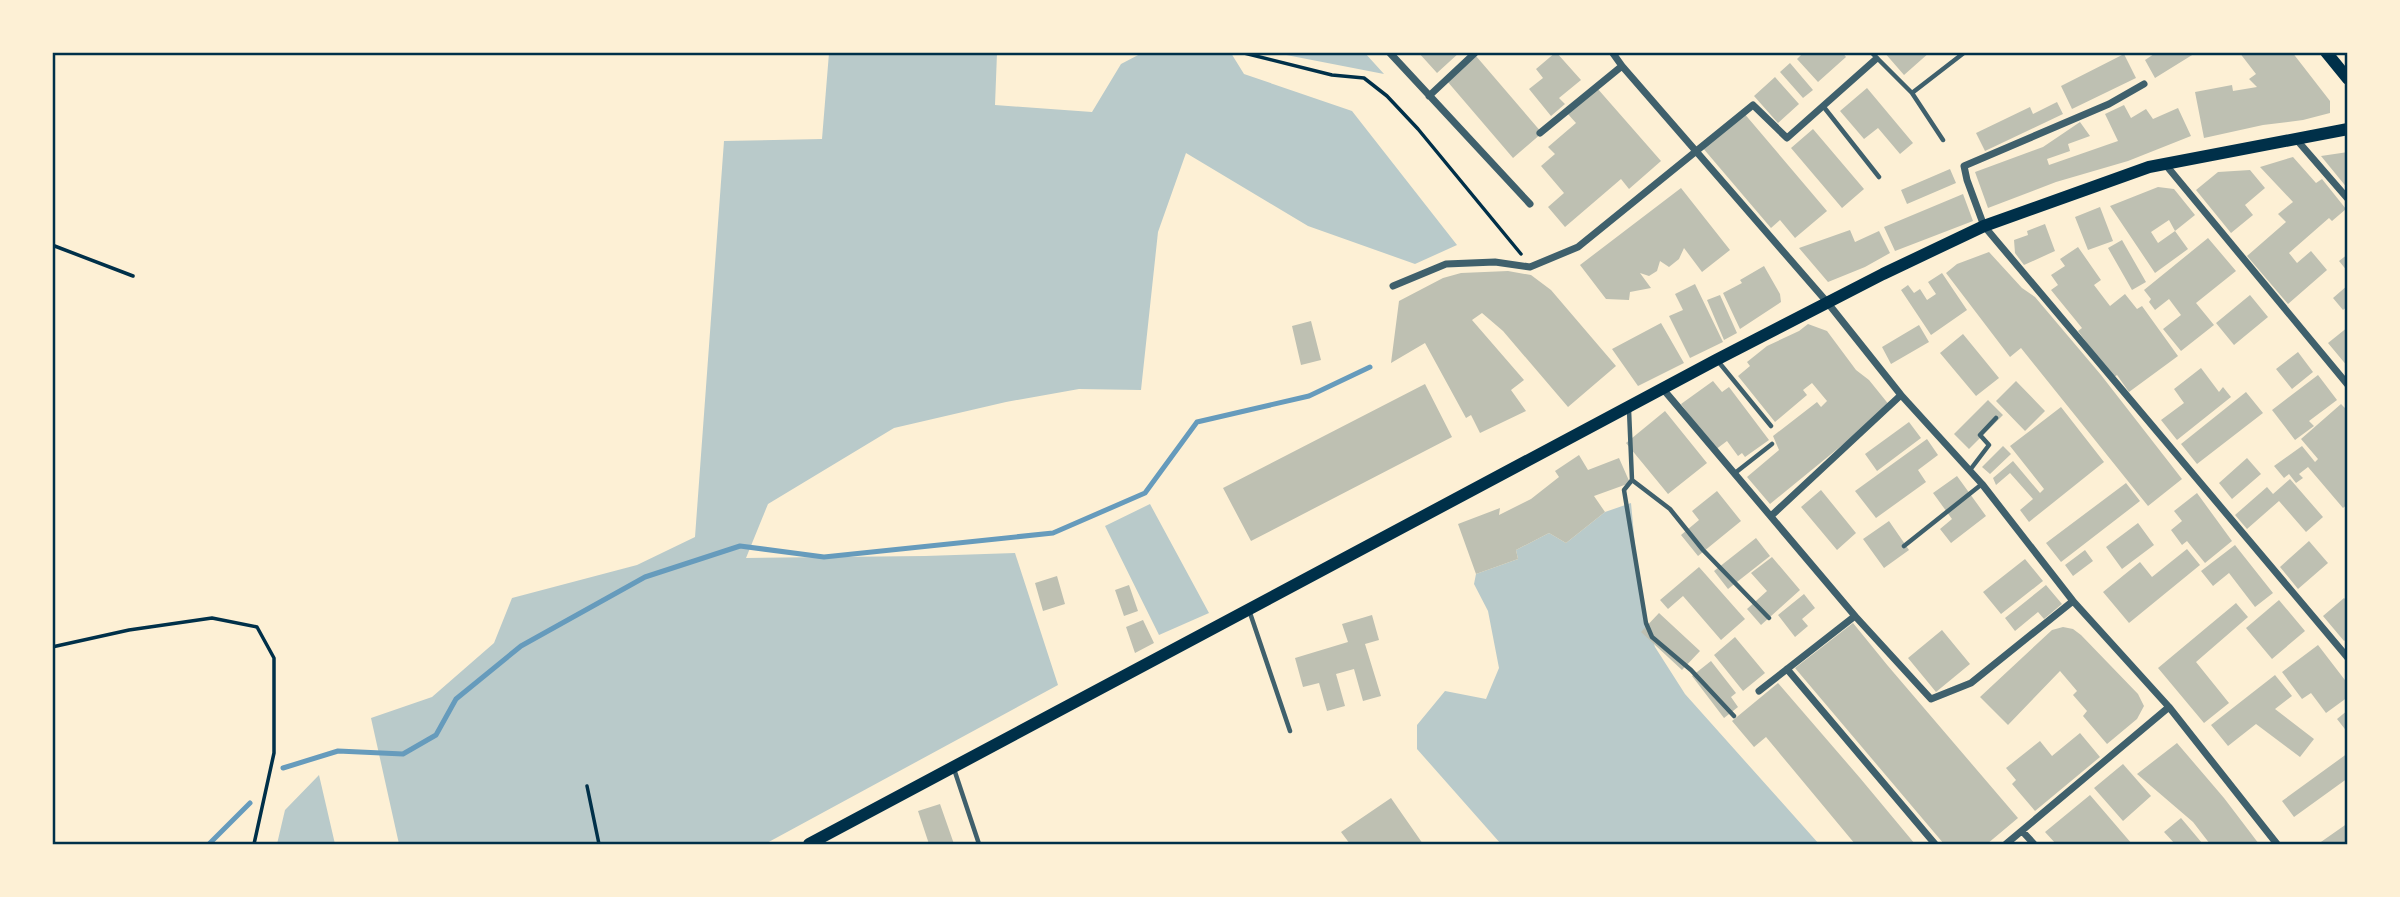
<svg xmlns="http://www.w3.org/2000/svg" width="2400" height="897" viewBox="0 0 2400 897" font-family="'Work Sans',sans-serif">
  <rect width="100%" height="100%" fill="#fdf0d5"/>
  <!-- green -->
  <path fill="#b9caca" d="M829,53H997L995,105L1092,112L1121,64L1142,53H1231L1244,74L1352,111L1457,245L1415,264L1308,226L1186,153L1158,232L1141,390L1079,389L1006,402L894,428L768,504L746,558L925,556L1015,553L1058,685L765,844H399L371,718L432,697L494,643L512,598L637,565L695,537L724,141L822,139Z
    M1276,53H1365L1384,74Z
    M1631,503L1640,598L1655,647L1685,694L1819,844H1501L1417,749V725L1445,691L1486,699L1499,668L1488,611L1474,584L1476,574L1518,559L1516,550L1549,533L1566,543L1605,512Z
    M1150,504L1209,613L1159,635L1105,526Z
    M319,775L335,844H277L285,810Z"/>
  <g fill="none" stroke-linecap="round" stroke-linejoin="round">
    <!-- stream -->
    <path stroke="#669bbc" stroke-width="5" d="M283,768L338,751L403,754L436,735L456,699L521,646L645,577L740,546L824,557L1053,533L1145,493L1197,422L1309,396L1370,367
      M209,844L250,803"/>
  </g>
  <!-- building -->
  <path fill="#bec0b2" d="M1418,52H1460L1437,73Z
    M1556,52L1581,80L1559,98L1565,104L1551,116L1529,89L1543,78L1536,69Z
    M1804,52H1842L1846,57L1818,82L1797,59Z
    M1884,52H1930L1904,75Z
    M2157,52H2197L2155,78L2145,60Z
    M2239,52H2292L2330,101V113L2303,120L2263,125L2204,138L2195,92L2232,85L2233,91L2257,87L2249,79L2256,74Z
    M2124,54L2136,78L2072,109L2061,86Z
    M1476,56L1542,133L1513,158L1447,81Z
    M1790,63L1813,90L1803,98L1780,72Z
    M1775,77L1799,104L1778,123L1754,96Z
    M1597,88L1661,161L1629,189L1621,179L1565,227L1548,207L1564,193L1541,166L1555,154L1548,147L1576,123L1567,113Z
    M1867,88L1913,143L1900,154L1878,128L1864,139L1840,111Z
    M2057,102L2063,114L1985,151L1976,133L2030,107L2033,114Z
    M2124,105L2131,118L2146,109L2153,119L2178,108L2191,136L2128,161L2056,182L1988,208L1975,172L2043,147L2080,122L2090,136L2068,144L2070,151L2047,159L2049,165L2118,141L2105,114Z
    M1743,112L1827,211L1795,238L1780,220L1771,228L1702,147Z
    M1813,129L1864,189L1842,208L1791,148Z
    M2348,152V189L2321,156Z
    M2293,157L2316,183L2322,179L2346,209L2332,221L2329,218L2289,253L2297,263L2311,251L2327,270L2288,304L2247,256L2286,222L2278,214L2293,202L2260,167Z
    M1950,169L1956,183L1907,204L1901,190Z
    M2250,170L2265,188L2245,205L2253,215L2231,233L2196,190L2218,172Z
    M2158,187L2174,189L2195,215L2175,231L2169,220L2151,232L2158,243L2175,231L2188,249L2155,273L2110,206Z
    M1681,188L1730,250L1702,272L1684,248L1679,259L1669,267L1660,261L1657,271L1649,276L1640,273L1651,288L1630,292L1629,300L1606,299L1580,265Z
    M1963,194L1973,221L1895,251L1884,227Z
    M2100,207L2113,241L2088,250L2075,217Z
    M2045,224L2055,251L2024,265L2015,253L2014,240L2028,235L2027,231Z
    M1850,230L1855,242L1879,231L1890,253L1865,267L1828,282L1799,248Z
    M2208,238L2236,271L2196,303L2214,325L2181,351L2163,329L2181,315L2169,299L2155,310L2149,302L2151,299L2144,290Z
    M2122,240L2146,282L2132,290L2108,248Z
    M2078,247L2101,280L2094,285L2110,306L2125,294L2137,309L2142,306L2178,356L2129,392L2117,375L2113,378L2078,331L2082,328L2051,290L2058,285L2051,275L2065,266L2060,259Z
    M1989,252L2022,288L2035,297L2101,375L2182,479L2148,506L2021,348L2010,357L1946,273L1957,264Z
    M2348,254V272L2339,261Z
    M1764,266L1780,294L1781,302L1740,329L1723,293L1742,283L1740,280Z
    M1508,271L1531,275L1551,290L1616,366L1568,407L1503,331L1482,313L1472,320L1524,380L1511,390L1526,411L1480,433L1471,415L1466,418L1425,343L1391,363L1399,301L1443,278L1461,273Z
    M1942,273L1967,310L1931,335L1901,290L1908,285L1914,293L1920,289L1927,300L1936,294L1928,282Z
    M1695,284L1723,342L1690,358L1669,316L1683,310L1675,294Z
    M2348,285V306L2343,310L2333,298Z
    M1720,295L1737,333L1724,340L1707,300Z
    M2250,295L2268,317L2234,345L2216,323Z
    M1311,321L1321,360L1301,365L1292,326Z
    M1661,323L1684,363L1638,386L1612,349Z
    M1808,324L1827,331L1856,370L1869,380L1890,406L1770,504L1747,477L1779,450L1773,436L1817,402L1821,407L1827,401L1812,383L1803,390L1807,395L1775,422L1738,376L1750,366L1747,362L1767,346L1799,331Z
    M1919,325L1929,342L1891,364L1882,347Z
    M2348,327V367L2328,343Z
    M1963,334L1999,378L1976,396L1940,353Z
    M2298,352L2313,372L2292,389L2276,369Z
    M2201,368L2219,392L2223,387L2231,397L2177,440L2161,420L2184,403L2174,389Z
    M2318,375L2337,400L2309,421L2314,426L2295,440L2272,410Z
    M1713,381L1722,392L1729,387L1769,440L1745,457L1742,453L1738,456L1727,441L1715,450L1681,404Z
    M2016,381L2045,411L2025,431L1996,401Z
    M1425,384L1452,437L1251,541L1223,488Z
    M2246,392L2263,413L2197,464L2181,444Z
    M1988,400L2003,415L1969,449L1954,434Z
    M2341,404L2348,411V504L2343,508L2308,467L2299,474L2303,478L2296,483L2289,474L2284,478L2274,466L2302,446L2315,462L2318,459L2301,439Z
    M2061,407L2104,462L2029,522L2020,510L2033,499L2010,473L1996,485L1993,478L2013,461L2040,493L2044,489L2010,446Z
    M1665,411L1707,463L1668,494L1626,443Z
    M1909,422L1921,438L1877,471L1865,454Z
    M1927,439L1938,455L1918,470L1926,482L1876,518L1855,491Z
    M2003,446L2011,454L1990,474L1982,467Z
    M1579,455L1588,470L1619,458L1630,483L1594,496L1605,512L1566,543L1549,533L1516,550L1518,559L1476,574L1458,524L1500,508L1499,515L1531,499L1559,477L1555,471Z
    M2247,458L2261,474L2232,499L2219,483Z
    M1957,476L1986,516L1951,543L1940,529L1952,519L1933,493Z
    M2290,479L2323,517L2306,532L2279,501L2247,529L2235,515L2267,487L2273,494Z
    M2126,483L2140,501L2061,562L2046,543Z
    M1821,490L1856,533L1837,550L1801,507Z
    M1717,491L1741,521L1698,556L1681,535L1699,520L1692,511Z
    M2197,493L2232,541L2205,563L2187,541L2182,545L2171,530L2182,521L2174,511Z
    M1889,521L1909,550L1884,568L1863,539Z
    M2138,523L2154,545L2122,569L2106,547Z
    M1756,538L1770,556L1728,589L1714,571Z
    M2309,541L2328,563L2298,589L2280,567Z
    M2235,545L2273,593L2255,607L2229,573L2213,586L2201,571Z
    M2187,549L2200,565L2129,623L2103,592L2140,562L2152,577Z
    M2085,550L2093,561L2073,576L2065,565Z
    M1772,557L1800,590L1761,625L1747,609L1767,591L1751,573Z
    M2025,559L2043,581L2001,614L1983,592Z
    M1699,567L1745,619L1721,640L1683,596L1668,609L1660,600Z
    M1057,576L1065,604L1043,611L1035,583Z
    M1129,585L1138,611L1124,616L1115,590Z
    M2046,585L2062,604L2044,619L2038,612L2015,631L2005,618Z
    M1804,594L1815,608L1802,619L1808,626L1795,637L1778,615Z
    M2344,598L2348,602V638L2344,641L2323,616Z
    M2279,600L2305,631L2272,659L2246,628Z
    M2236,603L2248,617L2196,662L2229,703L2204,723L2158,668Z
    M1659,613L1700,651L1682,670L1641,632Z
    M1372,615L1379,640L1365,644L1381,696L1363,701L1354,669L1336,674L1345,706L1327,711L1319,683L1303,687L1295,658L1348,642L1342,624Z
    M1143,620L1154,643L1135,653L1126,627Z
    M1853,623L1888,666L2018,818L1987,844H1944L1795,668Z
    M2063,627L2073,629L2081,635L2138,694L2144,706L2137,719L2107,744L2083,716L2087,711L2073,695L2077,691L2060,671L2008,725L1980,697L2052,630Z
    M1942,630L1970,664L1936,692L1908,658Z
    M1735,637L1765,673L1743,691L1714,655Z
    M2318,645L2348,684V697L2326,713L2311,693L2302,699L2282,672Z
    M1711,661L1736,693L1731,697L1738,707L1724,718L1692,676Z
    M2275,675L2292,696L2275,709L2314,739L2300,757L2256,724L2228,746L2211,725Z
    M1778,683L1860,778L1915,844H1855L1766,737L1754,747L1732,721Z
    M2348,710V733L2337,719Z
    M2080,733L2100,757L2035,811L2012,784L2016,780L2006,768L2040,741L2052,756Z
    M2177,743L2224,798L2259,844H2210L2193,822L2137,774Z
    M2348,753V778L2294,817L2282,801Z
    M2123,764L2151,796L2123,821L2094,788Z
    M2090,795L2132,844H2056L2045,832Z
    M1391,798L1423,844H1350L1341,832Z
    M940,804L954,844H929L918,811Z
    M2181,818L2202,843L2200,844H2175L2164,832Z
    M2348,823V844H2318Z"/>
  <g fill="none" stroke-linecap="round" stroke-linejoin="round">
    <!-- path -->
    <path stroke="#003049" stroke-width="3.5" d="M1240,52L1332,75L1364,78L1387,96L1418,129L1521,254
      M52,245L133,276
      M52,647L129,630L212,618L257,627L274,658V753L254,844
      M587,786L599,844"/>
    <!-- service -->
    <path stroke="#3f606c" stroke-width="4.5" d="M1871,52L1912,93L1943,140
      M1912,93L1965,52
      M1823,106L1879,177
      M1717,360L1771,426
      M1629,410L1632,480L1670,509L1703,550L1769,618
      M1970,470L1989,445L1980,435L1996,418
      M1735,473L1772,444
      M1632,480L1624,490L1646,623L1652,637L1691,670L1734,716
      M1904,546L1982,484
      M1249,610L1290,731
      M954,769L979,844"/>
    <!-- minor -->
    <path stroke="#3f606c" stroke-width="7" d="M1389,52L1530,204
      M1612,52L1622,66L1827,302L1901,395L1982,484L2073,601L2169,707L2277,844
      M2144,84L2109,104L1964,166L1967,180L1984,226L2348,658
      M1429,96L1476,52
      M1540,133L1622,66
      M2296,139L2348,199
      M2165,164L2348,385
      M1393,286L1446,264L1495,262L1530,267L1578,247L1753,105L1787,138L1876,59
      M1663,389L1855,616L1931,699L1971,683L2073,601
      M1771,516L1901,395
      M1787,669L1935,844
      M1759,691L1855,616
      M2022,831L2034,844
      M2006,844L2169,707"/>
    <!-- secondary -->
    <path stroke="#003049" stroke-width="12" d="M2326,52L2348,79
      M809,844L1716,360L1883,274L1984,226L2149,167L2348,129"/>
  </g>
  <!-- border -->
  <rect width="2400" height="897" fill="none" stroke="#fdf0d5" stroke-width="108"/>
  <rect x="54" y="54" width="2292" height="789" fill="none" stroke="#003049" stroke-width="2.5"/>
</svg>
